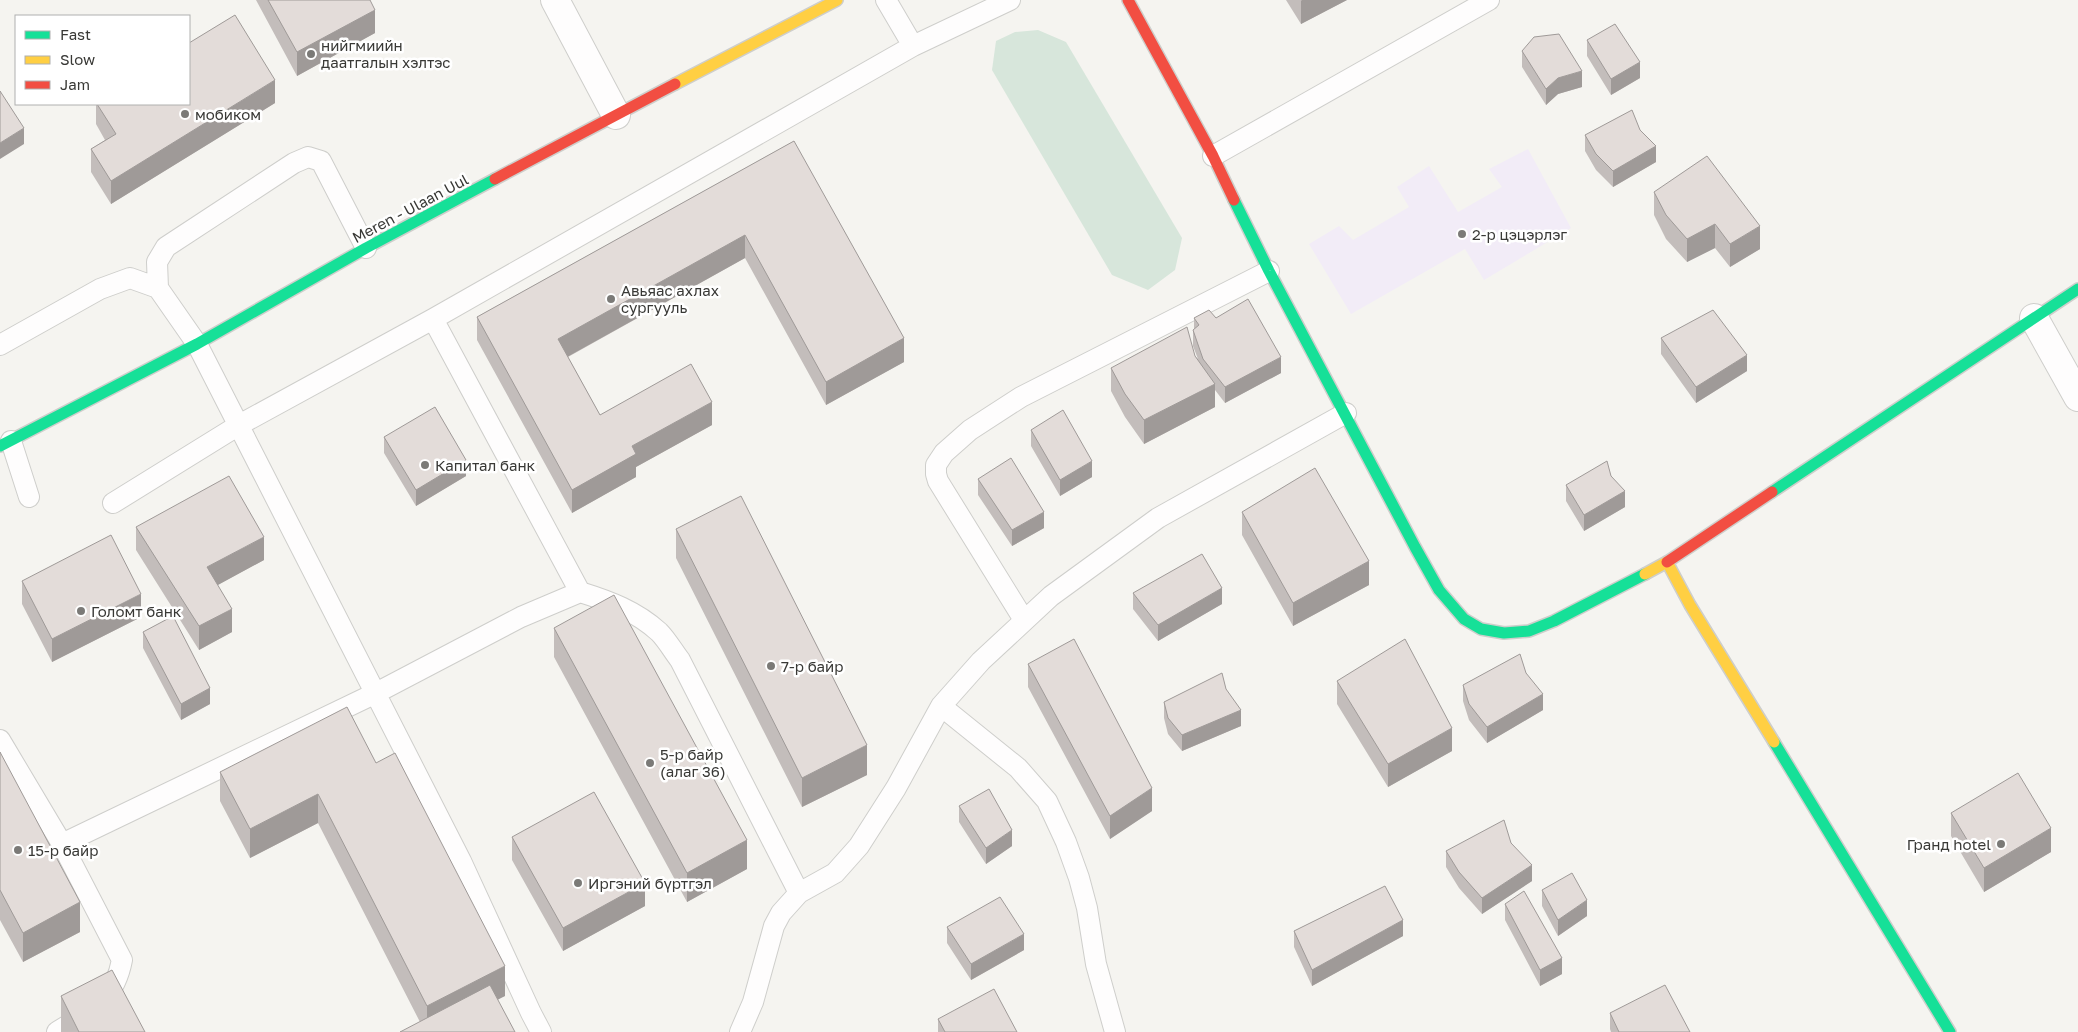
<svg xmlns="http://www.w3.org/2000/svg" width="2078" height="1032" viewBox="0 0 2078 1032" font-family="'Golos Text',sans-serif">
  <rect width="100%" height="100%" fill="#f5f4f0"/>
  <!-- education -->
  <path fill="#f2ecf7" d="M1528,149L1571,228L1484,280L1465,249L1351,314L1309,244L1339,226L1353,240L1409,207L1397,187L1429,166L1458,212L1502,187L1489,169Z"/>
  <!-- green -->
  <path fill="#d7e6db" d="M1038,30L1066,42L1182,238L1175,270L1148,290L1112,275L992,70L996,41L1015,32Z"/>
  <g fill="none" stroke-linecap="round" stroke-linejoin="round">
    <!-- lane casing -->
    <g stroke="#cececb" stroke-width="22">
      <path id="lane" d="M913,46L1010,0
        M1213,156L1489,0
        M158,288L157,262L166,247L294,163L308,157L321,161L366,248
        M433,319L580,592
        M0,345L100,289L130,278L158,288L197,344L461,861L531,1013L541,1032
        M11,441L29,497
        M113,503L239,425L433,319L913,46L886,0
        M1024,620L938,481L936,474V465L944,453L970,430L1021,397L1269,271
        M941,706L1018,768L1047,801L1066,842L1079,878L1087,908L1096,964L1115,1032
        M0,740L62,844L122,960C114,1002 90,1011 57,1032
        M62,844L376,693L521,617L580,592C609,601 636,611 659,632C667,640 673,651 680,660L799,893
        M740,1032L753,1002L774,926L781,913L799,893L835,873L859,846L896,788L941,706L981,661L1051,596L1158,518L1346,413"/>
    </g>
    <!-- street casing -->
    <g stroke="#cececb" stroke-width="30">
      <path id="street" d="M555,0L616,115
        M2034,318L2078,397"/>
    </g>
    <!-- fast casing -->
    <g stroke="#cececb" stroke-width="14">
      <path id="fast" d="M1234,200L1269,271L1415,547L1439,590L1464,619L1481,629L1504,633L1529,631L1554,621L1645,574
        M0,446L197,344L366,248L495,179
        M1772,492L2078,289
        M1774,742L1950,1032"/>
    </g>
    <!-- slow casing -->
    <g stroke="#cececb" stroke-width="14">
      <path id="slow" d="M675,84L837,0
        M1645,574L1667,562L1690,605L1774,742"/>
    </g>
    <!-- jam casing -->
    <g stroke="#cececb" stroke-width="14">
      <path id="jam" d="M1128,0L1213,156L1234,200
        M495,179L675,84
        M1667,562L1772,492"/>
    </g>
    <!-- lane -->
    <use href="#lane" stroke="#fefdfd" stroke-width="20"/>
    <!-- street -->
    <use href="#street" stroke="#fefdfd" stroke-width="28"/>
    <!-- fast -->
    <use href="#fast" stroke="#16e098" stroke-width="11"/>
    <!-- slow -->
    <use href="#slow" stroke="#ffcf43" stroke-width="11"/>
    <!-- jam -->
    <use href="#jam" stroke="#f24e42" stroke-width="11"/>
  </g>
  <!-- wall -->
  <path fill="#c3bdbb" d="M256,0H370L375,33L297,76Z
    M1286,0H1347L1301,24Z
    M1587,40L1640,78L1611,95L1587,56Z
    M1522,51L1582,87L1558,94L1546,105L1522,67Z
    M275,103L111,204L91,172V149L105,140L96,124V104Z
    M1640,130L1656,162L1613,187L1596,170L1585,151V135Z
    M794,141L904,362L826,405L745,258L568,357L600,415L712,425L636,467V477L572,513L477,340V317Z
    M1654,192L1760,249L1730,267L1715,248L1687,262L1666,239L1654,215Z
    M1194,318H1216L1281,373L1225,403L1215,390V407L1144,444L1125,417L1111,391V368L1195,356L1198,359L1193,346V330L1194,329Z
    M1661,338L1747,371L1696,403L1661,354Z
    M1031,430L1092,477L1060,496L1031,446Z
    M384,437L466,476L416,506L384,453Z
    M1611,476L1625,507L1584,531L1566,501V485Z
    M978,479L1044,528L1012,546L978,495Z
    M1242,512L1369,585L1293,626L1242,535Z
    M136,527L264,560L217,585L232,632L199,650L136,550Z
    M676,529L867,775L802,807L676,558Z
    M22,581L141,617L52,662L22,604Z
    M1133,593L1222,604L1158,641L1133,609Z
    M554,628L747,869L687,902L554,657Z
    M143,632L210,704L181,720L143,648Z
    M1028,664L1152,811L1110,839L1028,687Z
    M1526,673L1543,710L1487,743L1469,720L1463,701V685Z
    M1337,681L1452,751L1388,787L1337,704Z
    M1226,689L1241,726L1182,751L1168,734L1164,718V702Z
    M0,752L80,932L23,962L0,920Z
    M376,763L505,996L420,1022L318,823L250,858L220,801V772Z
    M959,806L1012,846L986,864L959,822Z
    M1951,813L2051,852L1984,892L1951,836Z
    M512,837L645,906L563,951L512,860Z
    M1511,843L1532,881L1482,914L1459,888L1446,867V851Z
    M1542,890L1587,916L1558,936L1542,906Z
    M1505,904L1562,974L1540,986L1505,920Z
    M947,927L1024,950L971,980L947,943Z
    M1294,931L1403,936L1312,986L1294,947Z
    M61,996L145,1032H61Z
    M1610,1013L1690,1032H1611L1610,1029Z
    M938,1019L1017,1032H938Z"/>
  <!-- shaded-wall -->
  <path fill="#9f9a98" d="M1302,0H1347L1301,24V1Z
    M375,10V33L297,76V52Z
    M1640,62V78L1611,95V79Z
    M1582,71V87L1558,94L1546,105V89L1558,78Z
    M275,80V103L111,204V181Z
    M24,128V144L0,159V143Z
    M1656,146V162L1613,187V171Z
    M1715,224V248L1687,262V239Z
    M1760,226V249L1730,267V244Z
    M745,235V258L558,362V339Z
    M904,338V362L826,405V382Z
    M1747,355V371L1696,403V387Z
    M1281,357V373L1225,403V387Z
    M1215,384V407L1144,444V420Z
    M712,402V425L636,467V477L572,513V490L632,446Z
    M466,460V476L416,506V490Z
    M1092,461V477L1060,496V480Z
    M1625,491V507L1584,531V515Z
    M1044,512V528L1012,546V530Z
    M264,537V560L207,591V567Z
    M1369,561V585L1293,626V603Z
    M1222,588V604L1158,641V625Z
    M141,594V617L52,662V639Z
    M232,609V632L199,650V626Z
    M210,688V704L181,720V704Z
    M1543,694V710L1487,743V727Z
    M1241,710V726L1182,751V735Z
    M1452,728V751L1388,787V764Z
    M867,745V775L802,807V778Z
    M1152,788V811L1110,839V816Z
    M318,794V823L250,858V829Z
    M2051,828V852L1984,892V868Z
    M1012,830V846L986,864V848Z
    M747,840V869L687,902V873Z
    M1532,865V881L1482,914V898Z
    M645,883V906L563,951V928Z
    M1587,900V916L1558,936V920Z
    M80,902V932L23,962V933Z
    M1403,920V936L1312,986V970Z
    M1024,934V950L971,980V964Z
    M1562,958V974L1540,986V970Z
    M505,966V996L435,1032H427V1006Z"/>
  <!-- building -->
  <path fill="#e3dcd9" stroke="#9f9a98" d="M268,0H370L375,10L297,52Z
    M235,15L275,80L111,181L91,149L116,134L97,104H189V43Z
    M1615,24L1640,62L1611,79L1587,40Z
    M1559,34L1582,71L1558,78L1546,89L1522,51L1534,37Z
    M0,91L24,128L0,143Z
    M1632,110L1640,130L1656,146L1613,171L1596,154L1585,135Z
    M794,141L904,338L826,382L745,235L558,339L600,415L691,364L712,402L632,446L636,454L572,490L477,317Z
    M1707,156L1760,226L1730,244L1715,224L1687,239L1666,215L1654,192Z
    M1248,299L1281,357L1225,387L1203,359L1193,330L1199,325L1194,318L1209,310L1216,318Z
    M1713,310L1747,355L1696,387L1661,338Z
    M1187,327L1195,356L1215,384L1144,420L1125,394L1111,368Z
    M435,407L466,460L416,490L384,437Z
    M1063,410L1092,461L1060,480L1031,430Z
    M1011,458L1044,512L1012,530L978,479Z
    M1607,461L1611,476L1625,491L1584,515L1566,485Z
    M1315,468L1369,561L1293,603L1242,512Z
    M229,476L264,537L207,567L232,609L199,626L136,527Z
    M741,496L867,745L802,778L676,529Z
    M111,535L141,594L52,639L22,581Z
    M1202,554L1222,588L1158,625L1133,593Z
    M614,595L747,840L687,873L554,628Z
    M173,616L210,688L181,704L143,632Z
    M1074,639L1152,788L1110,816L1028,664Z
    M1405,639L1452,728L1388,764L1337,681Z
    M1520,654L1526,673L1543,694L1487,727L1469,704L1463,685Z
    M1222,673L1226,689L1241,710L1182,735L1168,718L1164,702Z
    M347,707L376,763L395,753L505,966L427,1006L318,794L250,829L220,772Z
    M0,752L80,902L23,933L0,890Z
    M2018,773L2051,828L1984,868L1951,813Z
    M989,789L1012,830L986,848L959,806Z
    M594,792L645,883L563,928L512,837Z
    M1504,820L1511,843L1532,865L1482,898L1459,872L1446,851Z
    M1572,873L1587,900L1558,920L1542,890Z
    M1385,886L1403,920L1312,970L1294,931Z
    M1524,891L1562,958L1540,970L1505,904Z
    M1000,897L1024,934L971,964L947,927Z
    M112,970L145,1032H79L61,996Z
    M490,985L515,1032H400Z
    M1665,985L1690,1032H1619L1610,1013Z
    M994,989L1017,1032H945L938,1019Z"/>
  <!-- markers -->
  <g fill="#7b7a77" stroke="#fff" stroke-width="2">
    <circle cx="311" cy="54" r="5"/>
    <circle cx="185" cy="114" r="5"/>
    <circle cx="1462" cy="234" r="5"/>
    <circle cx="611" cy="299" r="5"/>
    <circle cx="425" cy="465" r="5"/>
    <circle cx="81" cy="611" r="5"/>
    <circle cx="771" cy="666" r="5"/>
    <circle cx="650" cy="763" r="5"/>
    <circle cx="2001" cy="844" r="5"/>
    <circle cx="18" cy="850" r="5"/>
    <circle cx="578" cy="883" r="5"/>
  </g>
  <g text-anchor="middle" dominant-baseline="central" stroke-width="5" stroke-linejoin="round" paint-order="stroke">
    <!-- poi labels -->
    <g font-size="15" fill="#393936" stroke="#fff" text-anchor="start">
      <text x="321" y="45">нийгмиийн<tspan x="321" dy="17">даатгалын хэлтэс</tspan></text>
      <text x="195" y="114">мобиком</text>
      <text x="1472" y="234">2-р цэцэрлэг</text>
      <text x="621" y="290">Авьяас ахлах<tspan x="621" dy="17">сургууль</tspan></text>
      <text x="435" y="465">Капитал банк</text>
      <text x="91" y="611">Голомт банк</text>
      <text x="781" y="666">7-р байр</text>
      <text x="660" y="754">5-р байр<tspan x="660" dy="17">(алаг 36)</tspan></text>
      <text x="1991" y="844" text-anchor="end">Гранд hotel</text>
      <text x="28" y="850">15-р байр</text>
      <text x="588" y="883">Иргэний бүртгэл</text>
    </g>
    <!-- street labels -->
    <g font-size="15" fill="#393936" stroke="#fff">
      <text transform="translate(410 208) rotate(-28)">Meren - Ulaan Uul</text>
    </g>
  </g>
  <!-- legend -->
  <rect x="15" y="15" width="175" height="90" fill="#ffffff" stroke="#b0b0af"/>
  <rect x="25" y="31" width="25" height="8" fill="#16e098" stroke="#b0b0af"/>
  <text x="60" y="40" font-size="15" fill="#393936">Fast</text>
  <rect x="25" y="56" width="25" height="8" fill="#ffcf43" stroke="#b0b0af"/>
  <text x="60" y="65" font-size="15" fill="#393936">Slow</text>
  <rect x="25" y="81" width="25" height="8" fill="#f24e42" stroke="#b0b0af"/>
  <text x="60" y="90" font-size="15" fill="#393936">Jam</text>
</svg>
